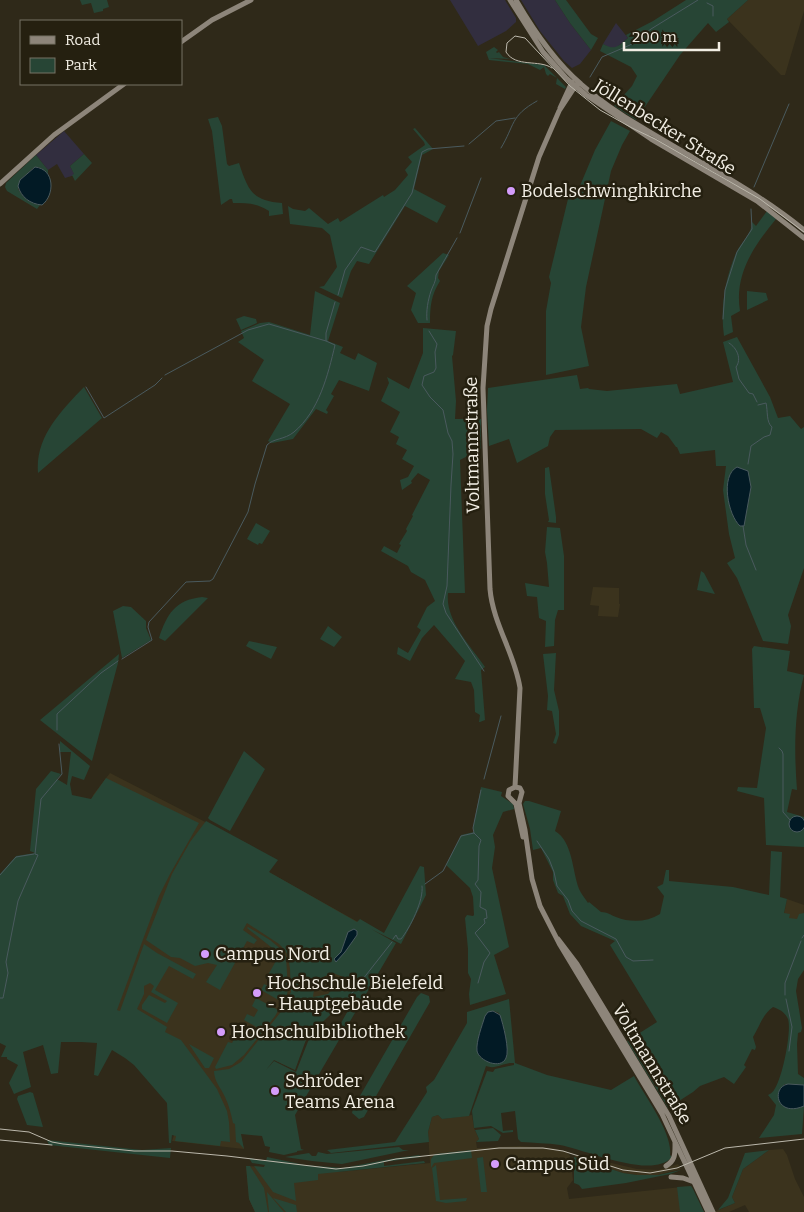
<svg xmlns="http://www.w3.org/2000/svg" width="804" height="1212" viewBox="0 0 804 1212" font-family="Bitter,serif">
  <rect width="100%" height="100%" fill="#2f2919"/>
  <!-- commercial -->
  <path fill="#322e3f" d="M450,0H505L516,18V22L506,31L478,46Z
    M521,0H555L570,23L591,50L580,64L572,68L564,61L540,31Z
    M616,23L628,38L616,48H610L603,44Z
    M64,131L84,154L70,166L75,175L65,178L57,164L48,170L36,155Z"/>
  <!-- built -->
  <path fill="#3b331d" d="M748,0H804V11L785,75H781L727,19Z
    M593,587L619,588V604H620L618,617L598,616L599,606L590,605Z
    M110,773L250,845L242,857L392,941L348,998L305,1039L295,1070L274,1060L232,1100L244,1149L172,1141L178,1123L122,1013L60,975L93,795Z
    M787,899L804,905L803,928L782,923Z
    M438,1115L442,1119L472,1115L474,1128L479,1139L476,1142L477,1148L520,1146L552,1148L566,1151L570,1156L573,1180L567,1188L569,1199L691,1186L704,1212H255L249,1199L246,1166L264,1167L265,1164L338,1172L430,1163L428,1132L432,1117Z
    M783,1149L787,1155L795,1179L804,1197V1212H749L745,1205L729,1212H714L735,1203L732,1197L743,1169L769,1150Z
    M577,1155L637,1169L659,1170L678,1164L681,1169L658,1175H637L623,1173L574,1157Z"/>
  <!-- green -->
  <path fill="#274535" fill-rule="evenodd" d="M80,0H107L109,7L103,9V11L94,13L91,3L82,5Z
    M555,0H566L591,34L598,38L591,50L570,23Z
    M686,0H748L727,19L729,22L716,32L708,23L680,55L636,120L614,106L632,86L637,76L631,67L600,51L603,44C616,51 618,46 628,38L626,35L653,21Z
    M494,47L498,50L496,52L497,53L499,52L503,57L510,59L489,58L544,65L566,87L565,89L556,84L557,78L550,74L548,76L546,74L544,67L540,70L528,64L489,60L486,52Z
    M218,117L222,126L227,164L229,166L239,163C248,190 252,201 282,203L283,214L269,216V211C257,203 247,203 233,203L232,199H230L221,205L212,131L208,119Z
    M611,121L630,131L622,145L611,171L586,287L581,327L589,366L546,375V311L551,283L549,277L568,199L574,200L595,150Z
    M415,128L433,149L422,155L414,189L446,206L437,223L405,206L369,264L357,261L351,271L342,298L319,287L324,286L337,267L330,235L322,228L290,224L288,206L293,209L305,211L309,208L328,224L338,218L340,222L383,195L384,197L395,190L408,175L405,170L412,162L408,157L425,145L424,142L413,129Z
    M84,154L92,163L75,181L72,175L74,174L70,166Z
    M36,155L48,170V174L39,167L33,168L20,180L18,189C23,197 30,204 40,205L37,209L7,191L5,187L6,183Z
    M767,211L776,219C754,246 734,274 740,311L731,316L733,332L724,336C720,308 725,279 736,253C741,242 752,234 752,222L756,226Z
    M443,253L449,255L439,271L438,278L440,281C431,295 430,307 430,323H418L411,310L416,293L407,286Z
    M315,291L340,303L328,341L343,347L340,353L355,360L358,353L377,363L369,391L339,380L331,394L334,396L326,410L328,412L327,414L316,409L293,439L272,443L268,441L290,404L252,381L264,360L238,342L244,338L241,331L260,323L269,322L310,335Z
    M747,291L766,293L768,300L747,310Z
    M244,316L256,319L257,323L241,330L236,319Z
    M423,328L456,331L453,355L452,356L456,401L455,419H481V449L460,460L465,593H448C445,620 470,645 485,667L481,670L485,720L480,722H479L480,715L475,712L474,690L471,682L455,679L465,661L434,625L422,638L410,661L397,654L398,647L408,653L421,630L417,627L427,607L435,601L425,580L411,572L408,566L381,551L384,546L397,553L401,545L399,544L407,531L406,529L413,516L412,515L430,480L418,473L411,481L412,483L402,490L400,480L408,477L414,466L402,459L407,450L396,444L399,437L390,432L400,412L381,401L389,383L387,377L409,389L423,353Z
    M737,337L770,397L778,418L790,416L801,429L804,427V568L788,615L791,626L788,644L763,641L737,578L727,563L735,558L729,534L723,490L726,466H716L715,450L680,454L677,447H676L668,436L661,432L657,438L641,429L555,430L550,437L548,446L517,463L509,439L489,446L487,410L488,388L577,375L580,389L588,388L589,389L607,391L677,384L680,394L733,382L723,342Z
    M84,387L102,418L38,473C35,437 61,411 84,387Z
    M549,467L556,517V523L548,522L549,520L545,494V468Z
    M256,523L270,531L262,544L259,543L258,545L247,539Z
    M547,527L560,528L564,556V610H558L555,620L554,646L545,647L546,621L539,618L537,597L527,596L525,583L549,587L547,563L545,552Z
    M701,571L704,573L715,594L697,590Z
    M202,597L208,598L165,641L159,638C167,614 175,600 202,597Z
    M123,606L131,607L146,621V628L151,640L122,658L113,611Z
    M328,626L342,637L334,647L320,639Z
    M249,641L277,647L271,659L246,646Z
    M754,646L790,651L787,671L804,675C794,713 794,750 797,790L792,789L787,812L804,817V847L766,845L764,798L737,791L738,787L757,788L766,728L760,708H754L752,649Z
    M556,653L554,690L559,711V735L556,744L553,743L556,734L552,711L547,710L548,696L543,654Z
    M119,654L118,663L92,761L40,720Z
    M60,741L90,766L84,780L72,776L70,784L72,795L91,799L106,778L199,823L170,874L159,896L117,1010L120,1011L144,944L157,953L196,974L193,979L169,966L155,990L178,1003L167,1023L142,1009V1005L149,995L165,1003L167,1001L151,992L154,986L150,983L144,986V994L137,1009L167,1027L165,1032L181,1040L217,1089L227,1111L229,1122L230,1142L221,1141L220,1146L175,1141L176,1136L172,1135L171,1143H169L167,1103L134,1065L125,1058L112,1050L98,1076L94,1075L97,1043L81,1042H61L58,1073L51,1074L43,1045L23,1052L31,1087L14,1094L9,1083L18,1065L7,1059V1057H1L6,1046L0,1043V874L16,856L35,853L30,851L36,789L51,771L61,774L57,779L67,785L71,752H60Z
    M244,751L265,769L230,831L210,820L208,818Z
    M481,787L502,792L501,796L513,804L514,809L503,812L493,835L495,847L492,868L509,947L494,955L506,994L470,1005L469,994L471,979L468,973V949L465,918L467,915L473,916L474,915L473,897L470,888L446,865L461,835L474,832L473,828Z
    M525,801H529L561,811L555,831C573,842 572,870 579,889C581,894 585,898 588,903L589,902L601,912C607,912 611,915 616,917C631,923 647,922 660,914L664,896L657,887L663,884L666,870H669V881L733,887L769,895L771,851L782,852L780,897L787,899L784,913L790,914L789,918L797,919L799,914L804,913V970L798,979L796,991L802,1028L801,1032L798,1033L797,1044L798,1074L804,1078V1085L784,1084L799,1108L804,1106L802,1134L759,1138L774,1115L776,1105L768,1095C769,1095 774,1091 774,1090C782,1080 792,1031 788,1019C785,1012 779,1009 773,1007C762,1015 760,1026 753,1037L756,1047L755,1050L752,1049L744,1065L746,1067L734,1084L724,1077L700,1086L693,1092L668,1108L627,1041L657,1022L610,945L615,941L581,926L570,914L563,896L558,893L553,880V872L541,848L533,850L530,829L523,804Z
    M206,821L278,860L269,872L357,922L360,919L384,933L420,866L424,867L426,895L401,944L371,929L396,943L295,1115L301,1149L304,1150L297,1151V1152L284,1155L269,1152L270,1147L265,1146L262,1136L241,1134L244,1149L239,1143L236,1142L235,1124L233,1123C231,1114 229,1105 225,1097C221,1088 214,1081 214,1071L229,1069L241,1062L280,1013L291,992L290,969L288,956L285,950L279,944L247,923L243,930L257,940L254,944L247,941L220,990L206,982L217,965L208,963L195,966L180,958L171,957L146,940L172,874L190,842ZM333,973L346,978L345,984L335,986L328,994L313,997C314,984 320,977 333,973ZM355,998L336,1032L320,1027L309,1039L296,1072L274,1061L266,1070L274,1060L295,1070L307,1037L331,1014L337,1013Z
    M248,927L270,940L283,951L286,957L288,989L287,995L275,1016L244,1055L232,1065L216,1069L215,1067L228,1042L232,1043L240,1028L256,1037L260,1029L244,1020L247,1014L254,1017L258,1010L252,1006L256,998L278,1010L282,1002L261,990L264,984L270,987L274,979L268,975L277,959L274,956L276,951L247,928Z
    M421,993L429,996L430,1002L364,1117L359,1119L352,1113L353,1108L417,997Z
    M509,999L515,1063L547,1075L611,1090L634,1076C644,1095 673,1133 670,1155L672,1157C652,1180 587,1150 560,1145C547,1143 534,1143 521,1142L518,1139L515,1111L501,1113L503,1131L513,1130V1132L503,1133L491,1126L474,1128L472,1111L487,1071L493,1072L495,1069L514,1065V1063C504,1062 496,1070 486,1066L469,1116L442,1119L438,1115L432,1117L428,1132L429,1142L331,1153L327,1150L395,1142L427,1092L426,1087L434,1080L467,1023V1012ZM494,1011L499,1013L505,1033L507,1055L496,1064L489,1062L480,1057L478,1045L485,1016Z
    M189,1044L214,1058L209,1068H205Z
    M30,1092L33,1093L43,1127L27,1125L17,1099L18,1096Z
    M493,1128L501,1135L498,1141L476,1142L479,1139L475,1130Z
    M47,1140L142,1150L171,1148L170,1158L49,1145Z
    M399,1147L403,1150H409L342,1164L312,1161L285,1157L309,1153L312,1156H316L318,1152L327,1154Z
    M471,1150L472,1158L434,1163L431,1168V1159L435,1154Z
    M769,1150L743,1169L732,1197L735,1203L718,1210L728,1198L745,1153Z
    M419,1155L422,1157L384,1162V1166L424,1161L425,1163L318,1174V1180L294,1183L296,1201L273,1192L254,1166L264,1167L265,1165L252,1163L249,1158L266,1161L267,1157L305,1165L343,1168L390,1159Z
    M483,1157L487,1192H481L477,1158Z
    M574,1157L623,1173L637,1175H658L681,1170L670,1174L626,1183L582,1189L579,1185L574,1183Z
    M436,1165L440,1200L467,1198L466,1201L446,1203L436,1201L432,1168Z
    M246,1166H250L264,1188L268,1212H255L249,1199Z
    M691,1186L693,1189L704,1212H680L677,1187Z
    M267,1192L284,1212H269Z
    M273,1198L296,1205L297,1212H286Z"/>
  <!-- water -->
  <path fill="#021a25" stroke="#4a5a5e" d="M35,167C55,169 55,195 42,205C30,204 21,197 18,186L20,180Z
    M737,467L748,471L751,487L744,526H740C728,515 720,476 737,467Z
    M789 824a8 8 0 1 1 16 0a8 8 0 1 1-16 0Z
    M354,929L357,931V935L345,952L336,962L334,959L341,952L348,932Z
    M493,1011L500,1015C503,1024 510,1050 506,1058C501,1070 479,1061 477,1051C476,1041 482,1026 485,1016L488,1012Z
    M788,1084L804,1085V1106C776,1118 771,1087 788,1084Z"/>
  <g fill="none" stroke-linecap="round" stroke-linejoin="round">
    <!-- stream -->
    <path stroke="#4a5a5e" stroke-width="1" d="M707,3L713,6V16
      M590,77L602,57L630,45L651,29L698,0
      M469,144L496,121L515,118
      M501,148C515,125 510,116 537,101
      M754,187L789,104
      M460,233L481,178
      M338,295L345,270L361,247L375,252L412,193L422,152L428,149L464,146
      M723,319L725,290L737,252L752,229L751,209
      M427,320C426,311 428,300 431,291C433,285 436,282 436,275L457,238
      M429,331L437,344L435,352L436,368L434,372L424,376L422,385L430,397L443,410L448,433L452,441L453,454L451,485L447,586L443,604L446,613L484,671
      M729,343C737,348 742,359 736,367L739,379L749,393L753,394L757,402
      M165,375L248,330L269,324L326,341
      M86,387L104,418L155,385L162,378
      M748,464L751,446L764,437L770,435L772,427C766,422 768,411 766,403L758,405
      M743,526L746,545L756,570
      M122,659L152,640L148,627L149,622L186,582L210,581L213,579L248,512L255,484L267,445C274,438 284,440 294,432C319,411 328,375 335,345L326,341V333L335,302
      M57,730V714L101,673L118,661
      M779,748L782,751L783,754V812L790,820
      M484,779L501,716
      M474,833L481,840L479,846L478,880L475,884L481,892L480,907L486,910L487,918L484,919L485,923L475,933L490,953L484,962L478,983
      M537,841L549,859L554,872L557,886L568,900L572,911L581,921L616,939L626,957L633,961L653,960
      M0,875L16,857L34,854
      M425,884L443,871L461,836L474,833L473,828L481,790
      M802,938L804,935
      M393,939L396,935L398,939H401C410,928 424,900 422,886
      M785,995V983L801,941
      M0,998H3L8,973L6,962L18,901L38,855L35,854L41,799L62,774L59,744
      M786,999L792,1027L789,1051
      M333,1012L348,998L392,942"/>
    <!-- secondary -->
    <path stroke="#8d857a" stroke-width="5" d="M510,0L543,52L566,78L586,95L651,139L757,201L804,238
      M516,0C534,31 554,61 581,84C600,101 621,115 643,128C697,161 755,190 804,230
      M181,42L212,20L251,0
      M560,108L572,82
      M0,184L54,135L124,84
      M515,787L520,688C515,654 493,624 490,589L483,388L487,326L491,309L539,157L559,111L578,82
      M515,787L520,788L522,792L519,803L525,830L532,879L540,906L560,945L662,1114L708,1212
      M515,787L509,790L508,796L516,804L523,837
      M558,939L577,964L669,1116L713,1212
      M666,1166C676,1160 675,1153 675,1142
      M671,1177L683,1178L694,1182"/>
    <!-- tram -->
    <path stroke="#bcb8ac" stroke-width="1" d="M552,68C539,59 516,68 506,52L507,43L515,36L525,38L570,86L600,110L632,128L655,139L760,199L804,232
      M0,1129L29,1132L52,1142L63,1144L134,1151H172L227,1156L336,1169L363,1166L396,1159L499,1148H543L563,1151L623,1170L650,1173L677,1168L725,1148L804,1139
      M0,1140L52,1145"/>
  </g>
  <!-- markers -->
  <g fill="#d49cfb" stroke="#252010" stroke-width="2">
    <circle cx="511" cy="191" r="5"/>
    <circle cx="205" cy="954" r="5"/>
    <circle cx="257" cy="993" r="5"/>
    <circle cx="221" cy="1032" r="5"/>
    <circle cx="275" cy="1091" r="5"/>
    <circle cx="495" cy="1164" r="5"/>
  </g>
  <g text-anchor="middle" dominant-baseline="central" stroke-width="5" stroke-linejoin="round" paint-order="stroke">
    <!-- street labels -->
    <g font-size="18" fill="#f2eee4" stroke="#252010">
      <text transform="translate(665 127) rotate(32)">Jöllenbecker Straße</text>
      <text transform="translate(472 445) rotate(-91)">Voltmannstraße</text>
      <text transform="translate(652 1064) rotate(59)">Voltmannstraße</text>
    </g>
    <!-- poi labels -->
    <g font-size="18" fill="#f2eee4" stroke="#252010" text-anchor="start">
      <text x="521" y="191">Bodelschwinghkirche</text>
      <text x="215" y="954">Campus Nord</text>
      <text x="267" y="983">Hochschule Bielefeld<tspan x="267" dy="21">- Hauptgebäude</tspan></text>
      <text x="231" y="1032">Hochschulbibliothek</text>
      <text x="285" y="1081">Schröder<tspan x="285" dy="21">Teams Arena</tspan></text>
      <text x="505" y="1164">Campus Süd</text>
    </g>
  </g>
  <!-- legend -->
  <rect x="20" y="20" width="162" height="65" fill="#252010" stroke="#777265"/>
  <rect x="30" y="36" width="25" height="8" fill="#8d857a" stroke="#777265"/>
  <text x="65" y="45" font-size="15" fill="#f2eee4">Road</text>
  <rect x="30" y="58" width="25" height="15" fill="#274535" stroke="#777265"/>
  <text x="65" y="70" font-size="15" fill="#f2eee4">Park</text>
  <!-- scale -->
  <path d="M624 42v8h95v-8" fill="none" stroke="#f2eee4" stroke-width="2.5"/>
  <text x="632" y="42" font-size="15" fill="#f2eee4" stroke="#252010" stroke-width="4" paint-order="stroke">200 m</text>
</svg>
